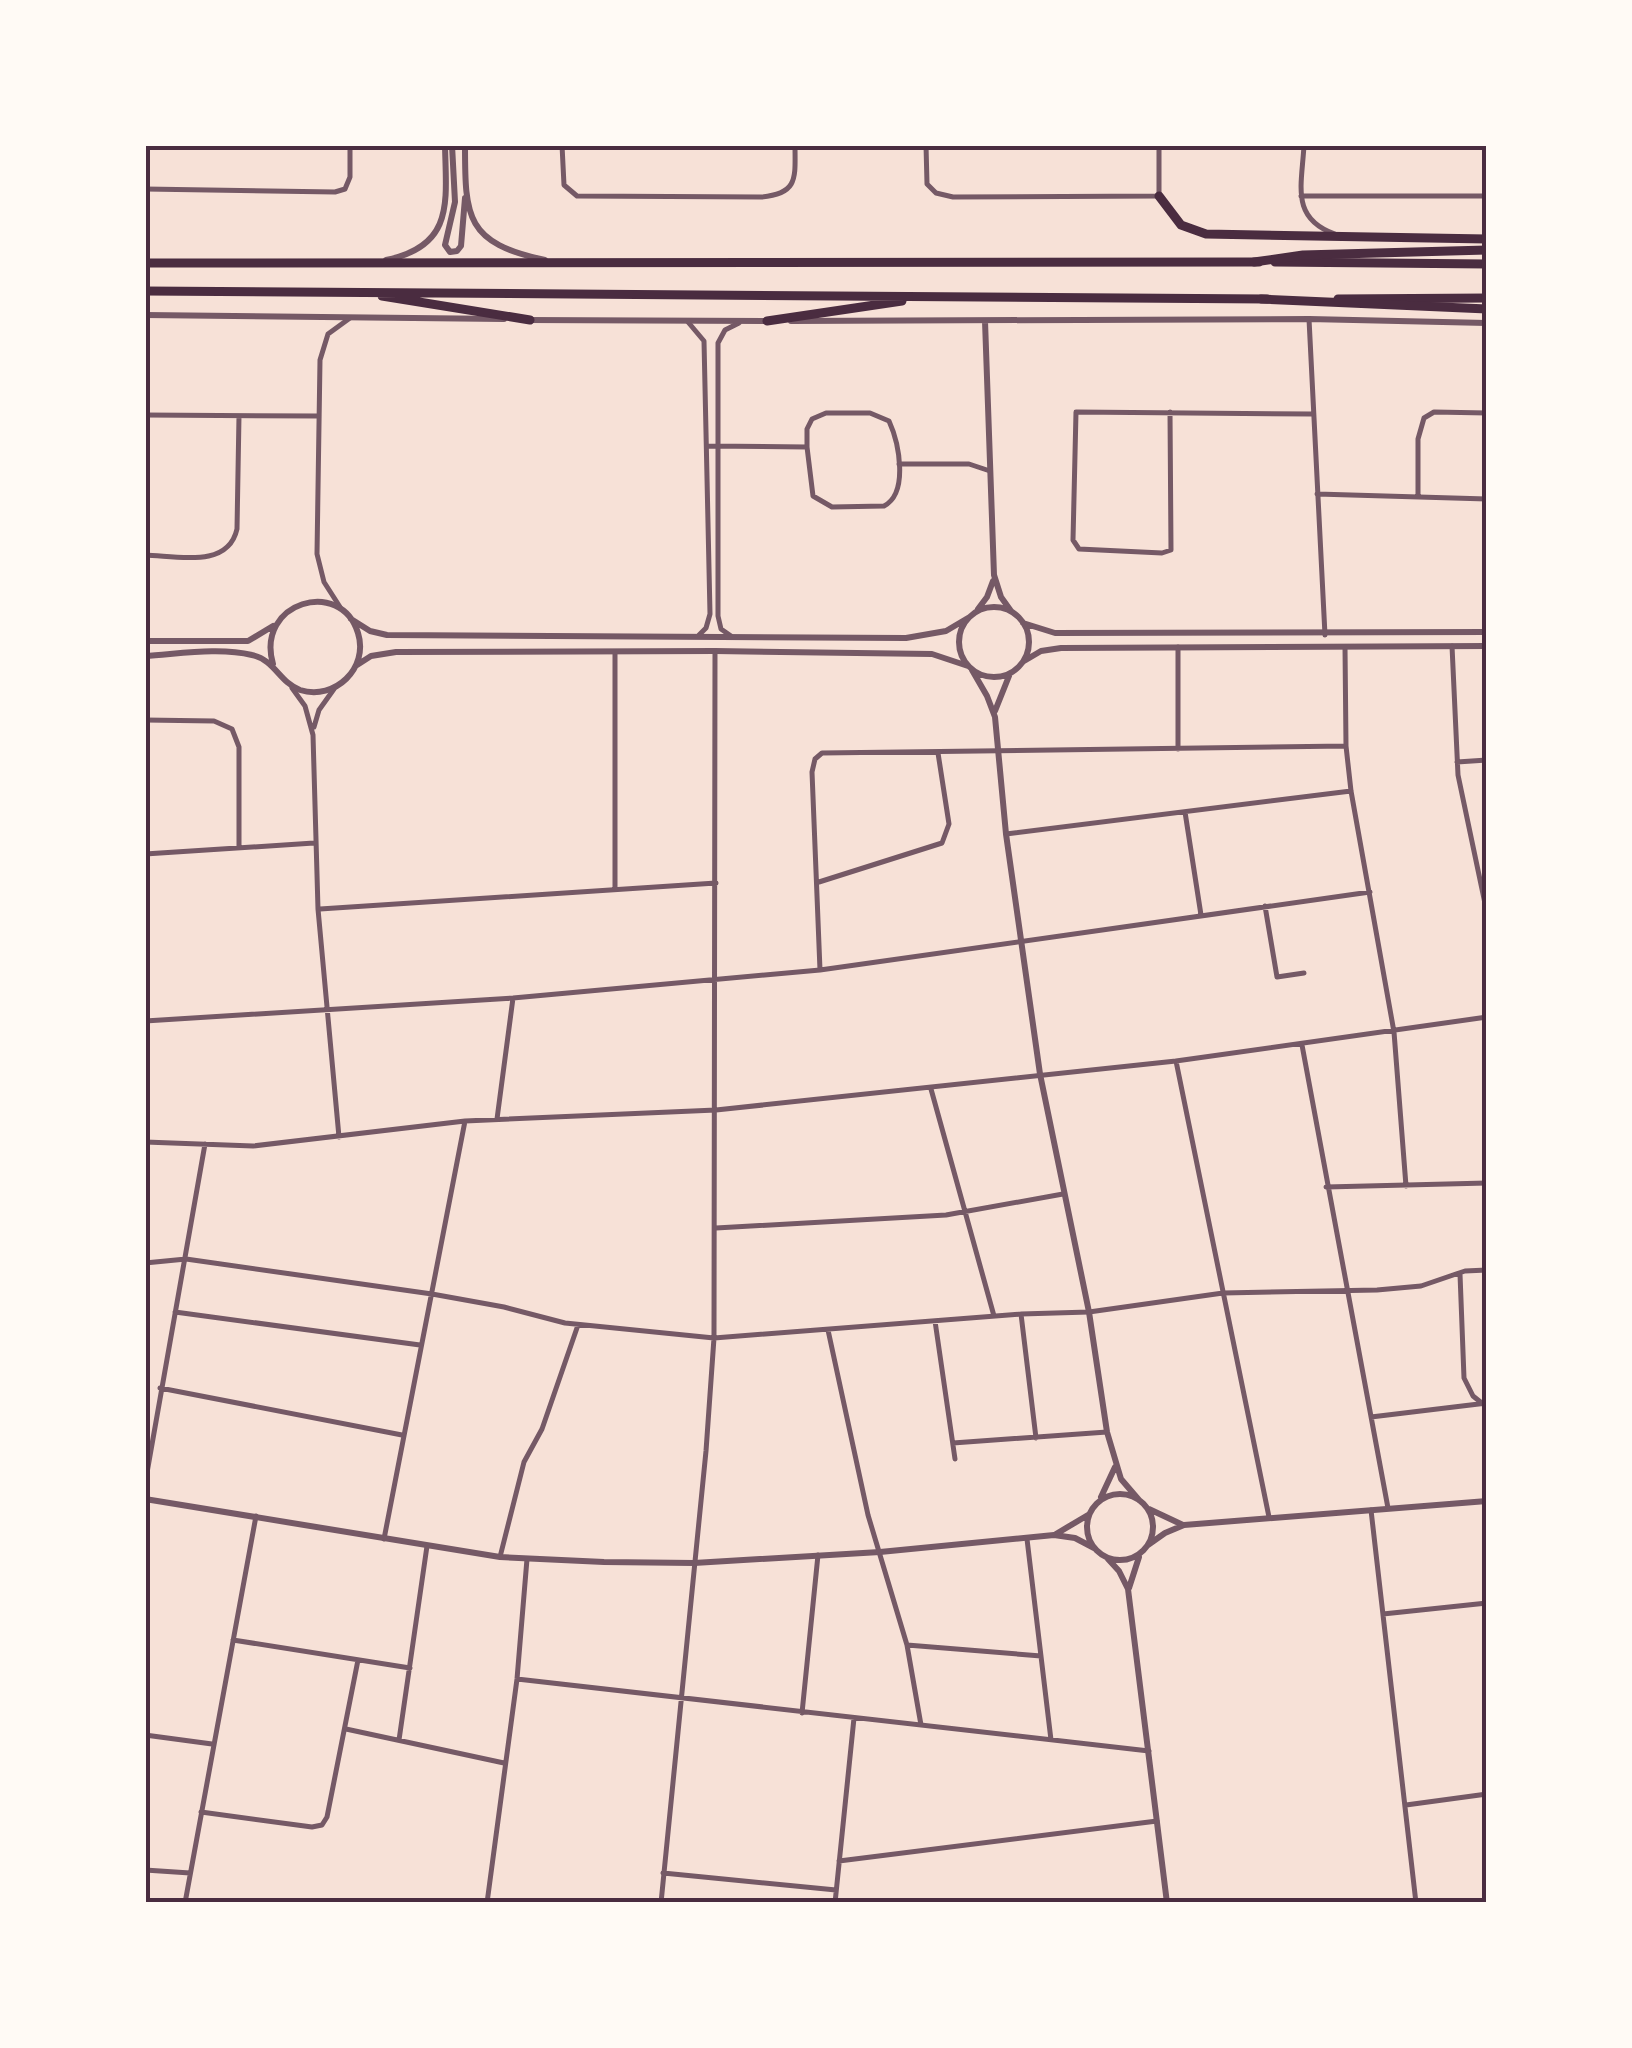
<svg xmlns="http://www.w3.org/2000/svg" width="1632" height="2048" viewBox="0 0 1632 2048" font-family="'DM Sans',sans-serif">
  <rect width="100%" height="100%" fill="#f7e1d7"/>
  <g fill="none" stroke-linecap="round" stroke-linejoin="round">
    <!-- minor -->
    <path stroke="#755966" stroke-width="5" d="M562,145L564,185L577,196L761,197C799,194 795,177 795,145
      M926,145L927,184L936,193L953,197L1159,196V145
      M1304,145C1302,185 1290,218 1335,234
      M145,189L335,192L345,189L350,177V145
      M1301,196H1487
      M1309,319L1325,635
      M688,322L704,341L710,614L706,628L699,635
      M1170,412L1171,550L1162,553L1079,549L1073,540L1076,412L1311,414
      M826,413H870L889,421C899,443 909,493 884,506L832,507L813,496L807,447V429L812,419Z
      M145,415L318,416
      M707,446L807,447
      M899,464H969L990,471
      M1317,494L1487,499
      M1418,497V439L1424,418L1434,412L1487,413
      M145,555C177,556 228,569 237,529L239,416
      M340,607L324,582L317,554L320,360L328,334L350,318
      M731,636L721,629L718,616V343L725,330L739,323
      M1452,646L1458,775L1487,913
      M1345,647L1346,746L1351,791L1394,1032L1406,1186
      M615,652V889
      M292,688L305,706L313,735L318,909L339,1137
      M145,720L214,721L232,729L239,747V848
      M314,727L319,710L334,689
      M1178,749V647
      M1457,762L1487,760
      M1185,812L1201,915
      M1006,834L1351,791
      M145,854L314,843
      M819,882L942,843L949,824L938,753
      M1265,906L1277,977L1304,973
      M320,909L716,883
      M820,970L812,772L815,759L822,753L1346,746
      M145,1021L513,998L820,970L1370,892
      M1302,1045L1388,1508
      M1176,1061L1269,1517
      M931,1089L994,1316
      M497,1119L513,998
      M145,1142L253,1146L465,1121L716,1110L1176,1061L1487,1017
      M1326,1187L1487,1183
      M716,1228L946,1215L1063,1194
      M145,1263L186,1259L432,1294L504,1307L565,1323L714,1338L1021,1314L1089,1312L1223,1293L1377,1290L1421,1286L1465,1271L1487,1270
      M1460,1274L1464,1378L1473,1396L1483,1404
      M175,1312L420,1345
      M1021,1314L1036,1438
      M935,1321L955,1459
      M828,1330L868,1515L907,1645L921,1725
      M160,1388L402,1435
      M1371,1417L1487,1403
      M953,1443L1107,1432
      M145,1484L205,1144
      M1371,1510L1416,1903
      M384,1539L465,1121
      M1027,1539L1051,1740
      M500,1557L524,1462L542,1429L578,1325
      M1383,1614L1487,1603
      M233,1640L410,1668
      M907,1645L1041,1656
      M517,1679L1149,1751
      M802,1713L818,1555
      M346,1729L504,1763
      M145,1735L212,1744
      M399,1740L427,1546
      M1406,1805L1487,1794
      M201,1812L312,1827L322,1825L327,1817L358,1660
      M839,1861L1157,1821
      M145,1870L190,1873
      M663,1873L836,1890
      M185,1903L256,1516
      M487,1903L517,1679L527,1559
      M661,1903L706,1451L714,1338L715,651
      M835,1903L854,1718"/>
    <!-- tertiary -->
    <path stroke="#755966" stroke-width="6" d="M452,145L455,202L445,245L450,252L457,251L461,246L465,198
      M465,145C465,218 466,243 545,260
      M386,260C455,246 446,201 445,145
      M145,315L504,319
      M526,320L769,321
      M791,321L1309,319L1487,323
      M985,321L994,575L1001,597L1011,611
      M959 642a35 35 0 1 1 70 0a35 35 0 1 1-70 0Z
      M978,609L987,597L993,581
      M351,619L370,631L387,635L906,638L946,631L968,618
      M1023,623L1055,633L1487,632
      M145,641H248L273,626
      M145,656C179,654 219,647 252,655C275,660 279,682 300,690C335,701 369,668 358,633C341,577 255,602 273,664
      M1024,661L1041,651L1061,648L1487,646
      M357,665L371,656L396,652L715,651L932,654L968,666
      M972,670L987,696L995,717L1006,834L1040,1074L1089,1312L1107,1432L1121,1479L1139,1500
      M995,711L1009,676
      M1087 1527a33 33 0 1 1 66 0a33 33 0 1 1-66 0Z
      M1101,1497L1115,1467
      M145,1499L500,1557L604,1562L694,1563L880,1552L1054,1535L1075,1538L1094,1548
      M1149,1509L1183,1525
      M1056,1534L1088,1515
      M1148,1545L1165,1533L1184,1525L1487,1501
      M1108,1559L1119,1571L1128,1589L1167,1903
      M1129,1588L1139,1557"/>
    <!-- trunk -->
    <path stroke="#4a2c40" stroke-width="9" d="M1275,262L1487,264
      M145,263L1259,262
      M145,291L1267,299
      M382,296L530,320
      M1338,299L1487,298
      M767,321L902,301"/>
    <!-- motorway -->
    <path stroke="#4a2c40" stroke-width="9" d="M1159,196L1181,225L1206,234L1487,239
      M1254,262L1303,255L1487,250
      M1261,299L1487,309"/>
  </g>
  <!-- border -->
  <rect width="1632" height="2048" fill="none" stroke="#fffaf5" stroke-width="295"/>
  <rect x="148" y="148" width="1336" height="1752" fill="none" stroke="#4a2c40" stroke-width="4"/>
</svg>
